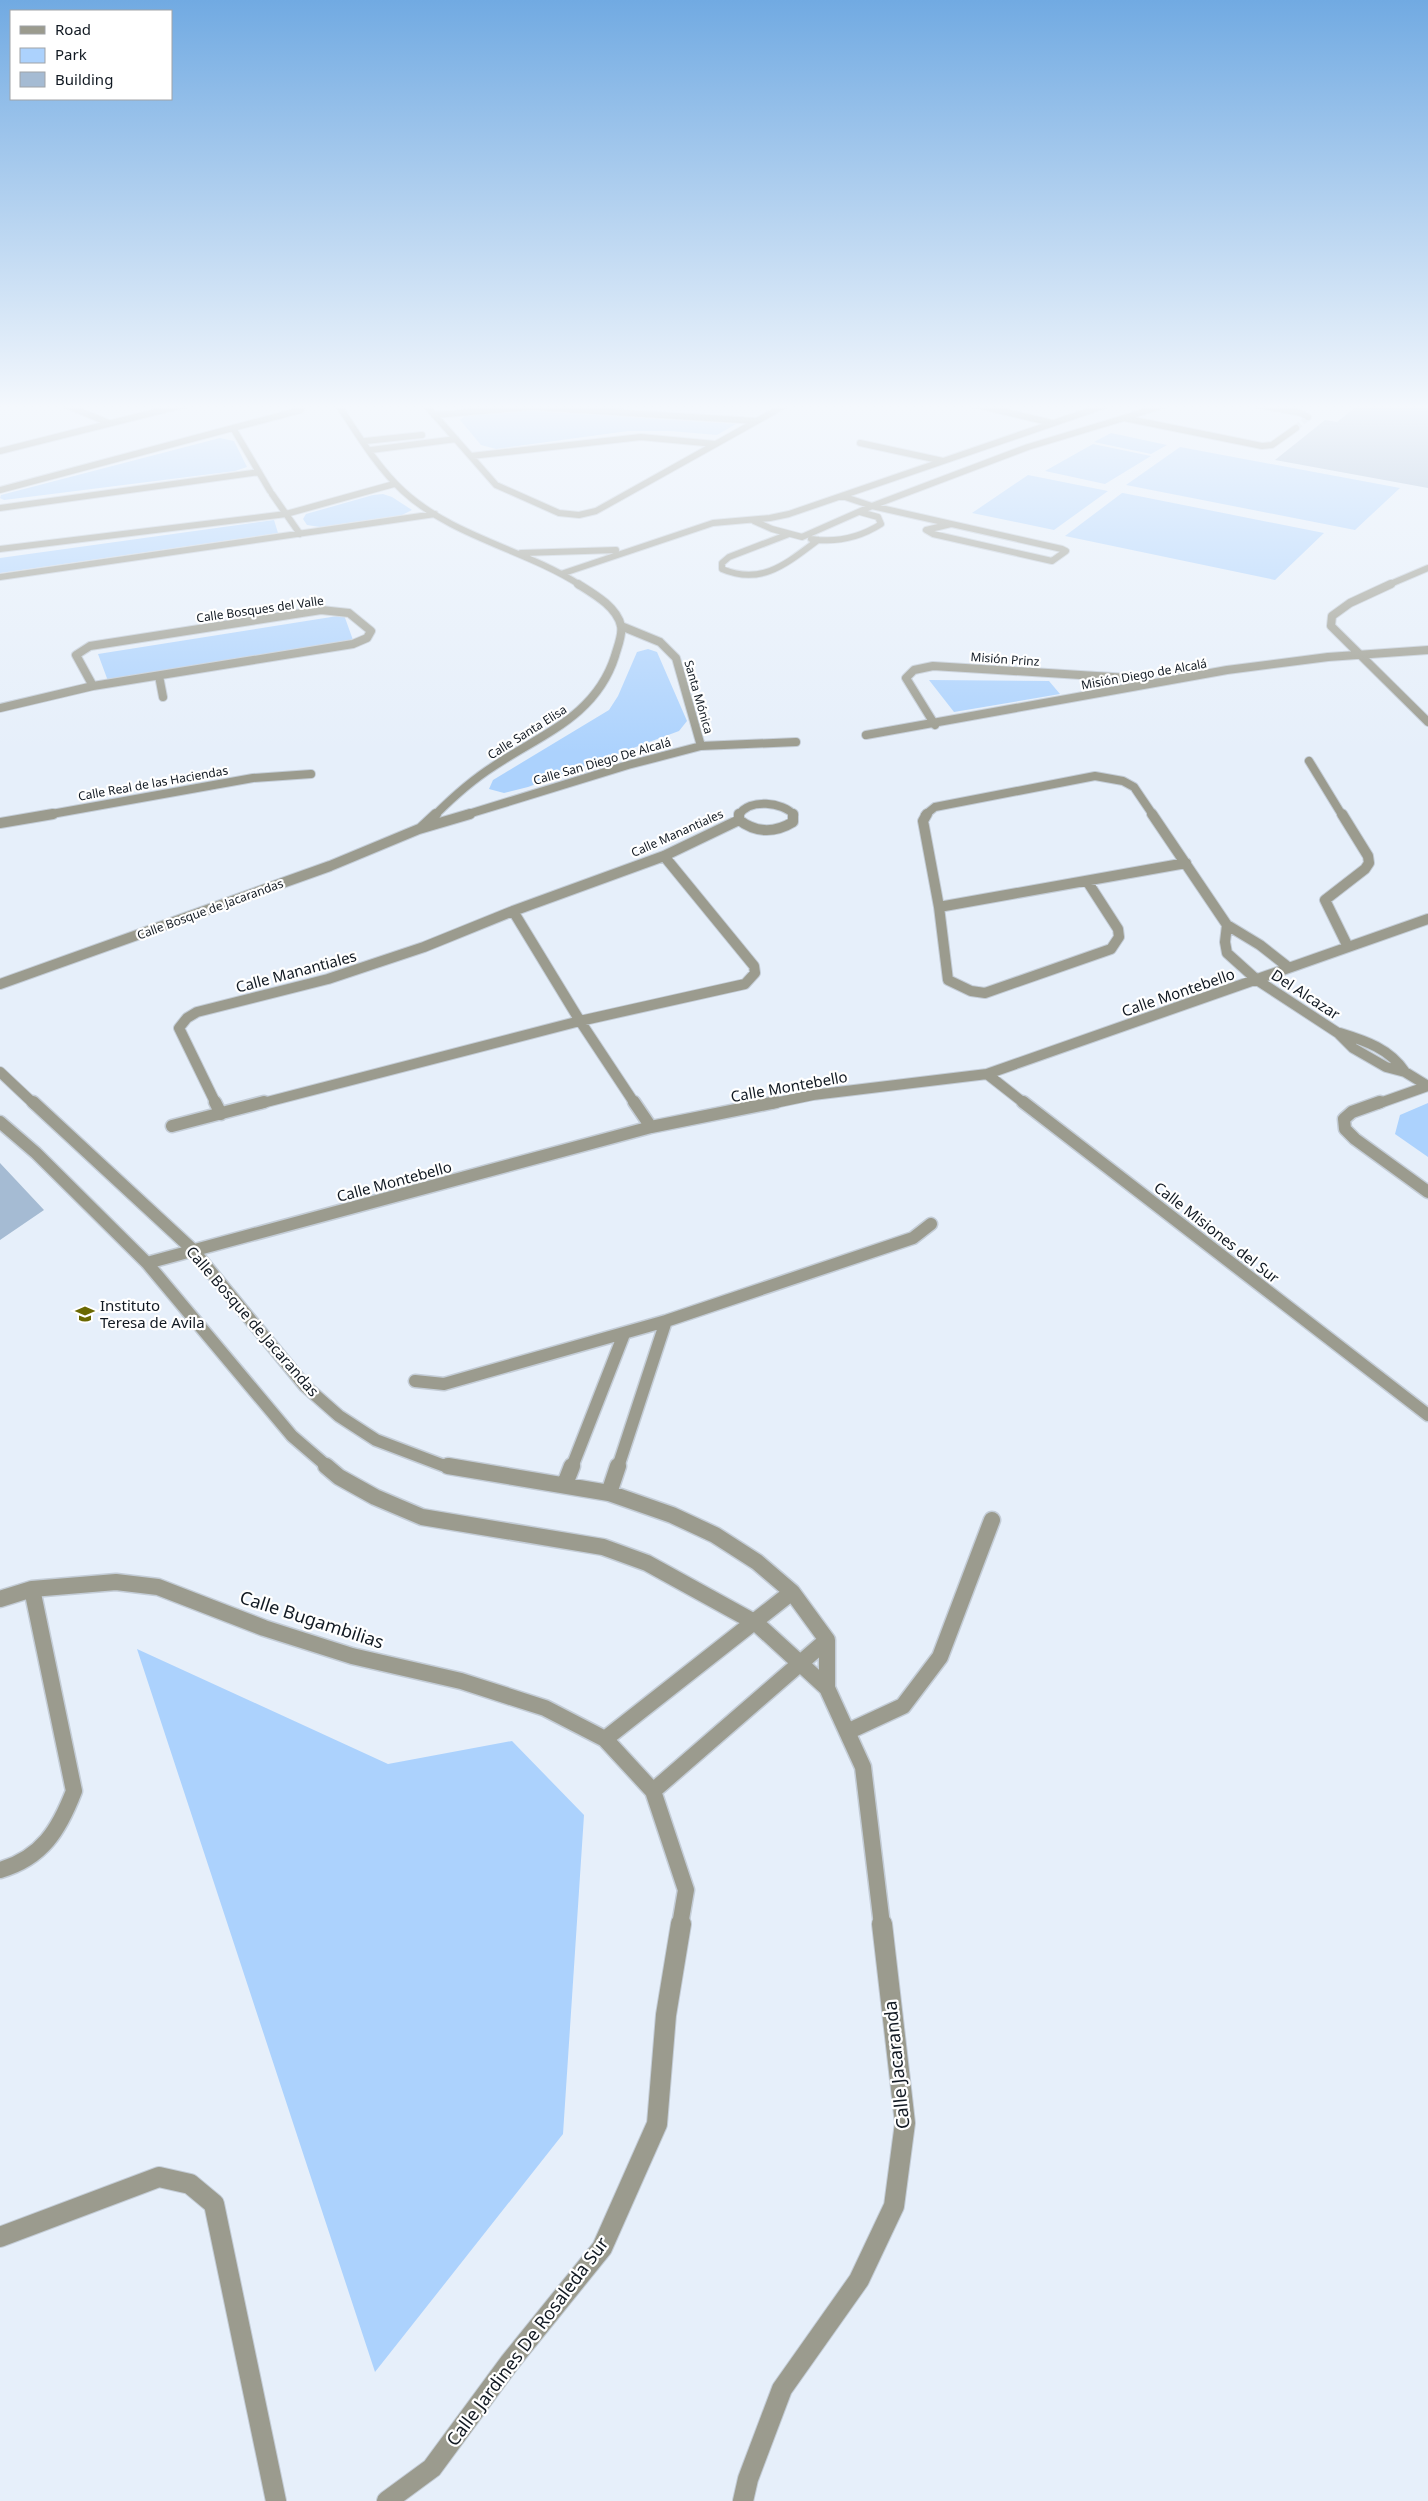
<svg xmlns="http://www.w3.org/2000/svg" width="1428" height="2501" viewBox="0 0 1428 2501" font-family="'Noto Sans',sans-serif">
  <rect width="100%" height="100%" fill="#e6effa"/>
  <!-- green -->
  <path fill="#acd2fd" d="M516,410L736,424L717,435L670,431H628L496,449L481,445L460,420L465,416Z
    M1111,433L1167,445L1151,454L1094,442Z
    M220,438L234,441L247,467L235,471L4,500L0,498L1,495Z
    M1093,444L1151,456L1105,484L1045,471Z
    M1180,447L1400,488L1355,530L1126,485Z
    M1028,475L1108,491L1054,530L972,513Z
    M1122,493H1123L1324,533L1275,580L1065,536Z
    M383,494L392,497L412,510L402,515L320,527L307,525L303,519L306,514L373,495Z
    M274,520L278,533L0,573V558Z
    M344,615L353,640L108,681L98,654Z
    M648,649L657,652L687,721L679,731L528,787L504,793L489,789L493,780L609,710L618,696L637,652Z
    M929,680L1049,681L1060,694L954,712Z
    M1428,1103V1157L1395,1134L1400,1115Z
    M137,1649L388,1764L512,1741L584,1815L563,2134L375,2372Z"/>
  <!-- building -->
  <path fill="#a5bbd3" d="M1361,403H1428V488L1275,460L1325,420L1337,422Z
    M0,1163L44,1210L0,1240Z"/>
  <g fill="none" stroke-linecap="round" stroke-linejoin="round">
    <!-- minor-tunnel -->
    <path stroke="#c6cfda" stroke-width="6" stroke-dasharray="6 3" stroke-linecap="butt" d="M1296,428L1308,417"/>
    <!-- minor-far5 casing -->
    <g stroke="#c4cdd7" stroke-width="8">
      <path id="minor-far5" d="M61,403L109,423
        M337,403C357,433 376,466 403,491C453,537 524,549 580,585
        M424,403L496,485L559,513L579,515L596,511L789,403
        M968,403L1052,423
        M1170,403L1124,418L1262,446L1272,445L1296,428
        M1248,403L1301,413L1308,417
        M434,415L532,407L756,421
        M233,428L270,491
        M365,441L422,435
        M860,443L943,461
        M371,450L456,439
        M0,451L191,403
        M471,456L641,437L715,444
        M0,490L301,410
        M272,494L300,534
        M842,496L872,506L1028,447L1124,418
        M0,508L259,472
        M754,521L772,529L802,537L872,506L1062,549L1066,551L1052,561L933,534L926,530L951,524
        M789,534L729,557L722,563V569C762,586 787,563 818,540
        M811,539C837,543 859,538 881,524L878,517L860,512
        M0,549L286,514L394,484
        M521,553L616,550
        M561,574L713,523L770,518L789,514L1112,403
        M0,577L435,514
        M1388,585L1428,568"/>
    </g>
    <!-- minor-far4 casing -->
    <g stroke="#c4cdd7" stroke-width="10">
      <path id="minor-far4" d="M1391,584L1350,603L1332,616L1331,626L1428,722
        M321,610L349,613L371,631L367,638L353,644L93,686L76,655L90,646Z
        M621,626L660,642L676,658L701,746
        M159,676L163,697
        M0,708L93,686
        M935,725L906,678L914,670L933,666L1145,679
        M866,735L1227,670L1328,657L1428,650
        M1309,761L1342,815
        M46,815L253,778L311,774
        M435,815C453,797 472,780 494,766C542,734 596,716 615,656C617,648 623,635 621,626C617,607 594,594 578,584
        M465,815L628,765L701,746L796,742
        M739,815C749,798 783,802 794,815
        M925,815L935,807L1095,776L1123,781L1134,787L1153,815"/>
    </g>
    <!-- minor-far3 casing -->
    <g stroke="#c4cdd7" stroke-width="12">
      <path id="minor-far3" d="M739,814V820C756,833 775,833 793,822V814
        M927,814L923,821L939,907L948,980L971,991L985,993L1111,949L1119,937L1118,929L1087,881
        M1152,814L1227,925L1260,945L1288,967
        M1342,814L1368,856L1369,863L1365,869L1325,900L1348,947
        M0,823L53,814
        M421,828L436,814
        M939,907L1186,863
        M513,911L580,1021L635,1104
        M1227,925L1225,942L1227,953L1257,980L1338,1033L1353,1048L1386,1067L1405,1072L1428,1086
        M0,984L330,866L419,829L470,814
        M1340,1033C1366,1041 1390,1049 1405,1072
        M0,1072L34,1104
        M987,1074L1025,1104
        M216,1104L179,1028L187,1018L197,1012L328,979L424,947L513,911L664,856L739,820
        M259,1104L580,1021L745,984L755,973L754,966L664,856
        M770,1104L813,1095L987,1074L1428,919
        M1377,1104L1428,1086"/>
    </g>
    <!-- minor-far2 casing -->
    <g stroke="#c4cdd7" stroke-width="15">
      <path id="minor-far2" d="M33,1102L193,1250L305,1386L339,1416L376,1440L442,1465L456,1467
        M215,1102L221,1114
        M634,1102L651,1127
        M1023,1102L1428,1415
        M1380,1102L1352,1112L1344,1119L1345,1129L1355,1139L1428,1192
        M0,1122L36,1153L147,1263L292,1436L328,1467
        M172,1126L264,1102
        M147,1263L651,1127L776,1102
        M415,1381L444,1384L666,1321L913,1238L931,1224
        M572,1467L624,1334
        M618,1467L666,1321"/>
    </g>
    <!-- minor-far1 casing -->
    <g stroke="#c4cdd7" stroke-width="19">
      <path id="minor-far1" d="M326,1466L339,1477L375,1497L422,1517L603,1547L647,1563L756,1623L827,1688
        M448,1466L609,1493L672,1515L715,1535L757,1562L792,1592L827,1640V1688L863,1767L882,1925
        M565,1484L572,1466
        M609,1493L618,1466
        M0,1599L32,1589L116,1582L158,1587L264,1628L352,1656L461,1681L545,1708L605,1739L653,1791L686,1890L680,1925
        M847,1732L903,1706L940,1657L992,1520
        M605,1739L792,1592
        M653,1791L827,1640
        M0,1870C42,1858 59,1830 74,1791L32,1589"/>
    </g>
    <!-- minor casing -->
    <g stroke="#c4cdd7" stroke-width="22">
      <path id="minor" d="M0,2237L159,2177L190,2184L214,2204L276,2501
        M387,2501L432,2468L510,2362L602,2248L657,2124L666,2015L681,1924
        M743,2501L748,2479L782,2389L859,2280L894,2206L905,2123L882,1924"/>
    </g>
    <!-- minor-far5 -->
    <use href="#minor-far5" stroke="#9b9b8e" stroke-width="6"/>
    <!-- minor-far4 -->
    <use href="#minor-far4" stroke="#9b9b8e" stroke-width="8"/>
    <!-- minor-far3 -->
    <use href="#minor-far3" stroke="#9b9b8e" stroke-width="10"/>
    <!-- minor-far2 -->
    <use href="#minor-far2" stroke="#9b9b8e" stroke-width="12"/>
    <!-- minor-far1 -->
    <use href="#minor-far1" stroke="#9b9b8e" stroke-width="16"/>
    <!-- minor -->
    <use href="#minor" stroke="#9b9b8e" stroke-width="20"/>
  </g>
  <!-- sky -->
  <linearGradient id="sky" x2="0" y2="1"><stop stop-color="#71aae2"/><stop offset="0.54" stop-color="#f4f8fd"/><stop offset="1" stop-color="#f4f8fd" stop-opacity="0"/></linearGradient>
  <rect width="1428" height="753" fill="url(#sky)"/>
  <!-- icons -->
  <defs>
    <g id="school-bare" transform="scale(1.5)"><path d="M0-5L7-2L0 1L-7-2ZM-4 1L0 2.5L4 1V4Q0 6-4 4Z" fill="#6a6801" stroke="#fff" stroke-width="2.5" paint-order="stroke"/></g>
  </defs>
  <g fill-rule="evenodd">
    <use href="#school-bare" x="85" y="1314"/>
  </g>
  <g text-anchor="middle" dominant-baseline="central" stroke-width="4.5" stroke-linejoin="round" paint-order="stroke">
    <!-- far-street labels -->
    <g font-size="12" fill="#111922" stroke="#fff">
      <text transform="translate(260 609) rotate(-8)">Calle Bosques del Valle</text>
      <text transform="translate(1005 659) rotate(4)">Misión Prinz</text>
      <text transform="translate(1144 674) rotate(-10)">Misión Diego de Alcalá</text>
      <text transform="translate(699 697) rotate(74)">Santa Mónica</text>
      <text transform="translate(527 732) rotate(-32)">Calle Santa Elisa</text>
      <text transform="translate(602 761) rotate(-16)">Calle San Diego De Alcalá</text>
      <text transform="translate(153 783) rotate(-10)">Calle Real de las Haciendas</text>
      <text transform="translate(677 833) rotate(-24)">Calle Manantiales</text>
      <text transform="translate(210 909) rotate(-20)">Calle Bosque de Jacarandas</text>
    </g>
    <!-- street labels -->
    <g font-size="15" fill="#111922" stroke="#fff">
      <text transform="translate(296 971) rotate(-15)">Calle Manantiales</text>
      <text transform="translate(1178 992) rotate(-19)">Calle Montebello</text>
      <text transform="translate(1306 994) rotate(33)">Del Alcazar</text>
      <text transform="translate(789 1086) rotate(-10)">Calle Montebello</text>
      <text transform="translate(394 1181) rotate(-15)">Calle Montebello</text>
      <text transform="translate(1217 1232) rotate(38)">Calle Misiones del Sur</text>
      <text transform="translate(253 1321) rotate(49)">Calle Bosque de Jacarandas</text>
    </g>
    <!-- poi labels -->
    <g font-size="15" fill="#111922" stroke="#fff" text-anchor="start">
      <text x="100" y="1305">Instituto<tspan x="100" dy="17">Teresa de Avila</tspan></text>
    </g>
    <!-- near-street labels -->
    <g font-size="18" fill="#111922" stroke="#fff">
      <text transform="translate(312 1619) rotate(18)">Calle Bugambilias</text>
      <text transform="translate(896 2065) rotate(-96)">Calle Jacaranda</text>
      <text transform="translate(527 2341) rotate(-53)">Calle Jardines De Rosaleda Sur</text>
    </g>
  </g>
  <!-- legend -->
  <rect x="10" y="10" width="162" height="90" fill="#ffffff" stroke="#a0a3a7"/>
  <rect x="20" y="26" width="25" height="8" fill="#9b9b8e" stroke="#a0a3a7"/>
  <text x="55" y="35" font-size="15" fill="#111922">Road</text>
  <rect x="20" y="48" width="25" height="15" fill="#acd2fd" stroke="#a0a3a7"/>
  <text x="55" y="60" font-size="15" fill="#111922">Park</text>
  <rect x="20" y="72" width="25" height="15" fill="#a5bbd3" stroke="#a0a3a7"/>
  <text x="55" y="85" font-size="15" fill="#111922">Building</text>
</svg>
